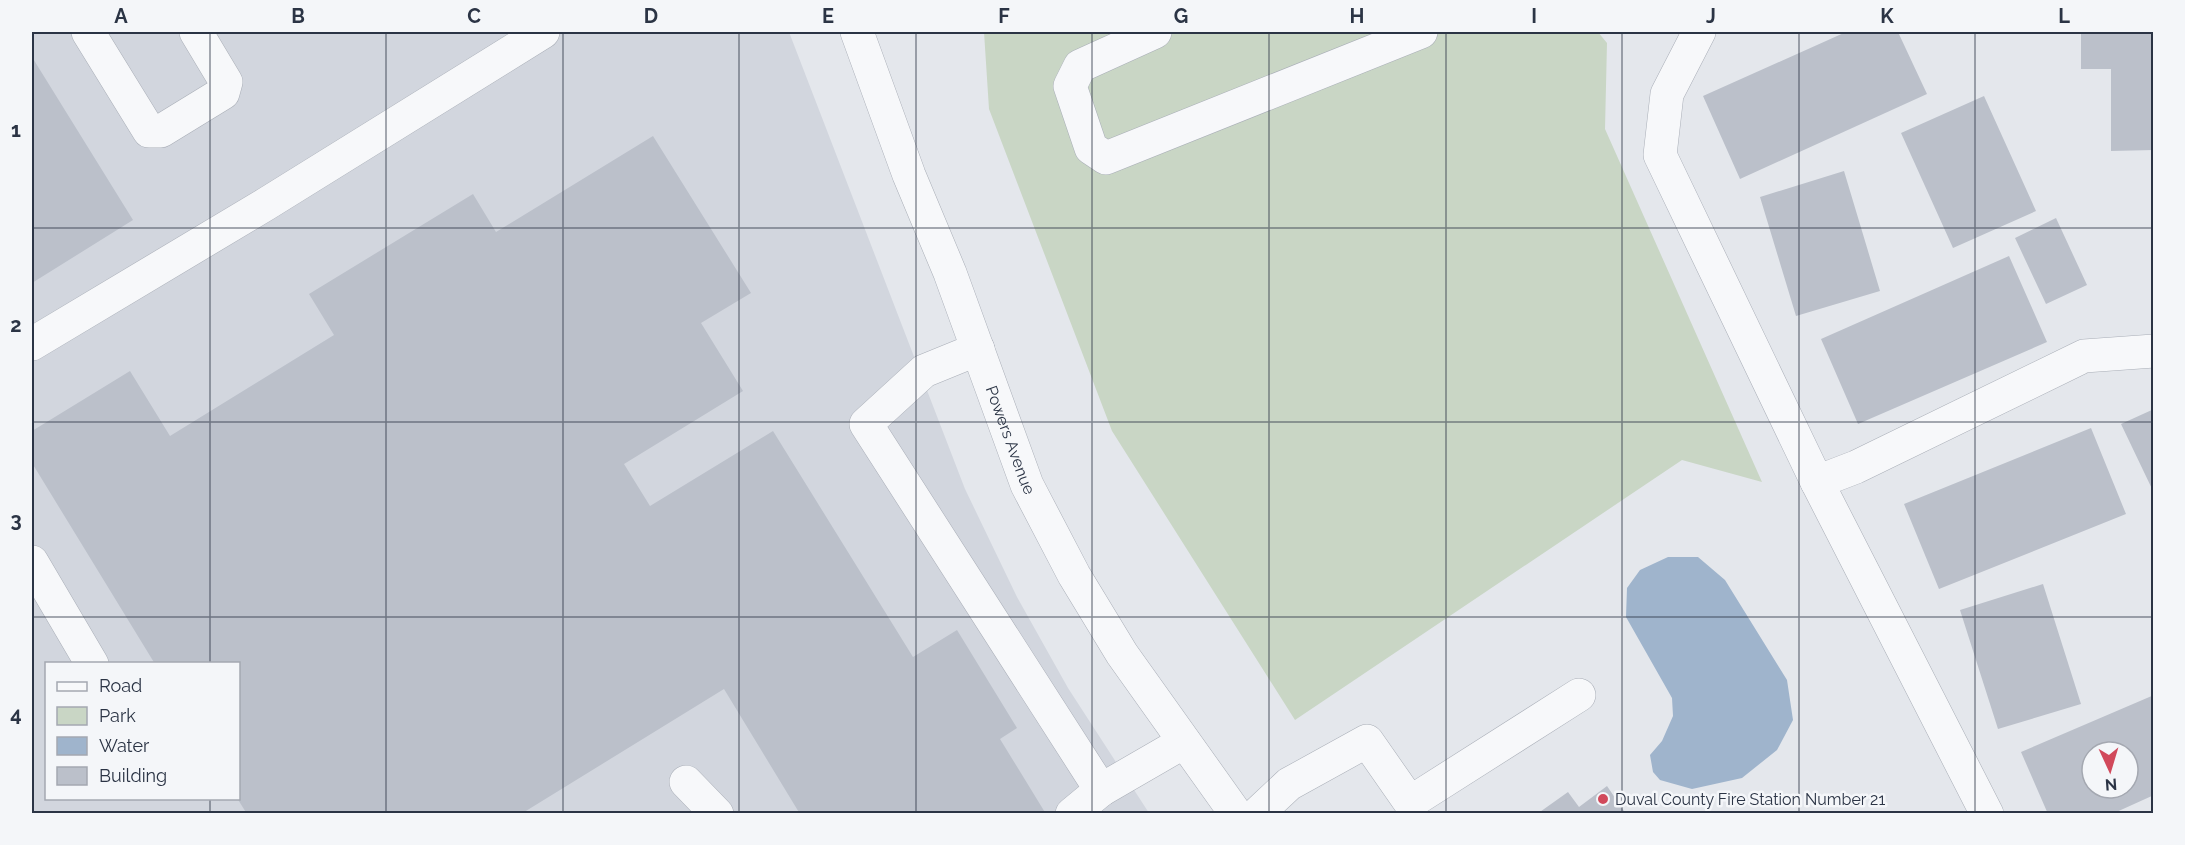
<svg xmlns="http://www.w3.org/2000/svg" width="2185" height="845" viewBox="0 0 2185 845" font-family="Raleway,sans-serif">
  <rect width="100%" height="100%" fill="#e4e7ec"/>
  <!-- built -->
  <path fill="#d2d6de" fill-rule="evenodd" d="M32,32H789L965,489L1017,597L1068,688L1149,813H32ZM46,664H238V798H46Z"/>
  <!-- green -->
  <path fill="#c9d6c5" d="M984,32H1598L1607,43L1605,129L1762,482L1682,460L1295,720L1112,431L989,109Z"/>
  <!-- water -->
  <path fill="#9fb4cc" d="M1668,557H1698L1725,580L1787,680L1793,720L1777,750L1742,778L1692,789L1660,780L1653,772L1650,755L1662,741L1673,716L1672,698L1626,617L1627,588L1640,570Z"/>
  <!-- building -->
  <path fill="#bbc0ca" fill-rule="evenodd" d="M1846,32H1898L1927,94L1740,179L1703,96Z
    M2081,32H2154V150L2111,151V69H2081Z
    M32,57L133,220L32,283Z
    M1984,96L2036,211L1953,248L1901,133Z
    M653,136L751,293L701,323L743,391L624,464L650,506L773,431L913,657L957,630L1017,728L1000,739L1046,814H800L724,689L521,814H247L237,798L238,664H155L32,463V431L130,371L170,436L334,335L309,294L473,194L496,232Z
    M1844,171L1880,291L1796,316L1760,197Z
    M2056,218L2087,285L2046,304L2015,238Z
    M2009,256L2047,342L1858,424L1821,339Z
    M2154,409V493L2121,424Z
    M2091,428L2126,514L1939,589L1904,504Z
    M2043,584L2081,704L1998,729L1960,610Z
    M2154,695V795L2112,814H2048L2021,752ZM2092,752H2128V788H2092Z
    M1607,786L1626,814H1537L1568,792L1579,807Z"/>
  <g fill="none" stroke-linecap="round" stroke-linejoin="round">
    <!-- minor casing -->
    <g stroke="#a9aeb7" stroke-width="34">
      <g id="minor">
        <path d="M88,32L149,131H161L223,93L226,82L196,32"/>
        <path id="s1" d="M857,32L909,175L950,273L1027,485L1074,575L1122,654L1236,814"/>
        <path d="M1155,32L1080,66L1070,86L1091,148L1106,158L1421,32"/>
        <path d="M1699,32L1667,94L1660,155L1817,482L1856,467L2084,356L2154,351"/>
        <path d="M32,344L266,204L543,32"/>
        <path d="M978,349L924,371L866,424L1101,790"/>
        <path d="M1817,482L1987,814"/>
        <path d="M32,562L92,664"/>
        <path d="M686,782L717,814"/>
        <path d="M1072,814L1101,790L1184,742"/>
        <path d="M1257,814L1289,784L1367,741L1411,804L1414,800L1579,695"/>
      </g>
    </g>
    <!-- minor -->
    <use href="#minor" stroke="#f7f8fa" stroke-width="33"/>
  </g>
  <!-- grid -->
  <path fill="none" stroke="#2b3445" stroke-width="1.5" stroke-opacity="0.55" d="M210,32V664M386,32V814M563,32V814M739,32V814M916,32V814M1092,32V814M1269,32V814M1446,32V814M1622,32V814M1799,32V814M1975,32V814M32,228H2154M32,422H2154M32,617H2154M210,798V814"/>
  <!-- markers -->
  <circle fill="#d1495b" stroke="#f4f6f9" stroke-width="2" cx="1603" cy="799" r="6"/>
  <g text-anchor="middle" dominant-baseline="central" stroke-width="5" stroke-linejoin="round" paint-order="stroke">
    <!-- street labels -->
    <g font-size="16" fill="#2b3445" stroke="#f4f6f9">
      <text stroke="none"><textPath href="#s1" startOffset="436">Powers Avenue</textPath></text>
    </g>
    <!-- poi labels -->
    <g font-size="16" fill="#2b3445" stroke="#f4f6f9" text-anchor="start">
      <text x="1615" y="799">Duval County Fire Station Number 21</text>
    </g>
  </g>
  <!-- border -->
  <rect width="2185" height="845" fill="none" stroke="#f4f6f9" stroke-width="66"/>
  <!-- legend -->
  <rect x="45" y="662" width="195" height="138" fill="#f4f6f9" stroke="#a4a8b1" stroke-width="1.5"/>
  <rect x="57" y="682" width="30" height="9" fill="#f7f8fa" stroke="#a4a8b1" stroke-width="1.5"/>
  <text x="99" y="692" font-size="18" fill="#2b3445">Road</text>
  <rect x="57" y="707" width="30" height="18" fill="#c9d6c5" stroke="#a4a8b1" stroke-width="1.5"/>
  <text x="99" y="722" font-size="18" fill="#2b3445">Park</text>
  <rect x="57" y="737" width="30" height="18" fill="#9fb4cc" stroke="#a4a8b1" stroke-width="1.5"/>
  <text x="99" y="752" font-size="18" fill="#2b3445">Water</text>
  <rect x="57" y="767" width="30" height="18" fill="#bbc0ca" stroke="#a4a8b1" stroke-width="1.5"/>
  <text x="99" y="782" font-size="18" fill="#2b3445">Building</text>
  <!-- north arrow -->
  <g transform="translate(2110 770) rotate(176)"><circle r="28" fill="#f4f6f9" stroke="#a4a8b1" stroke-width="1.5"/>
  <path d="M0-4.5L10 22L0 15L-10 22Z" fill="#d1495b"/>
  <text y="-9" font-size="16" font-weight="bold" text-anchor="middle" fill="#2b3445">N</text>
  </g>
  <rect x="33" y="33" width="2119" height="779" fill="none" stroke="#2b3445" stroke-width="2"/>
  <g font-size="20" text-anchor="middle" font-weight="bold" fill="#2b3445">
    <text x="121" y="23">A</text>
    <text x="298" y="23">B</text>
    <text x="474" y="23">C</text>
    <text x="651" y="23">D</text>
    <text x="828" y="23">E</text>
    <text x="1004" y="23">F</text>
    <text x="1181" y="23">G</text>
    <text x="1357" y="23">H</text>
    <text x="1534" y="23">I</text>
    <text x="1711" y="23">J</text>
    <text x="1887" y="23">K</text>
    <text x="2064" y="23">L</text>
    <text x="16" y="137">1</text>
    <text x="16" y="332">2</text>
    <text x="16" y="527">3</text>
    <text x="16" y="721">4</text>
  </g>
</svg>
